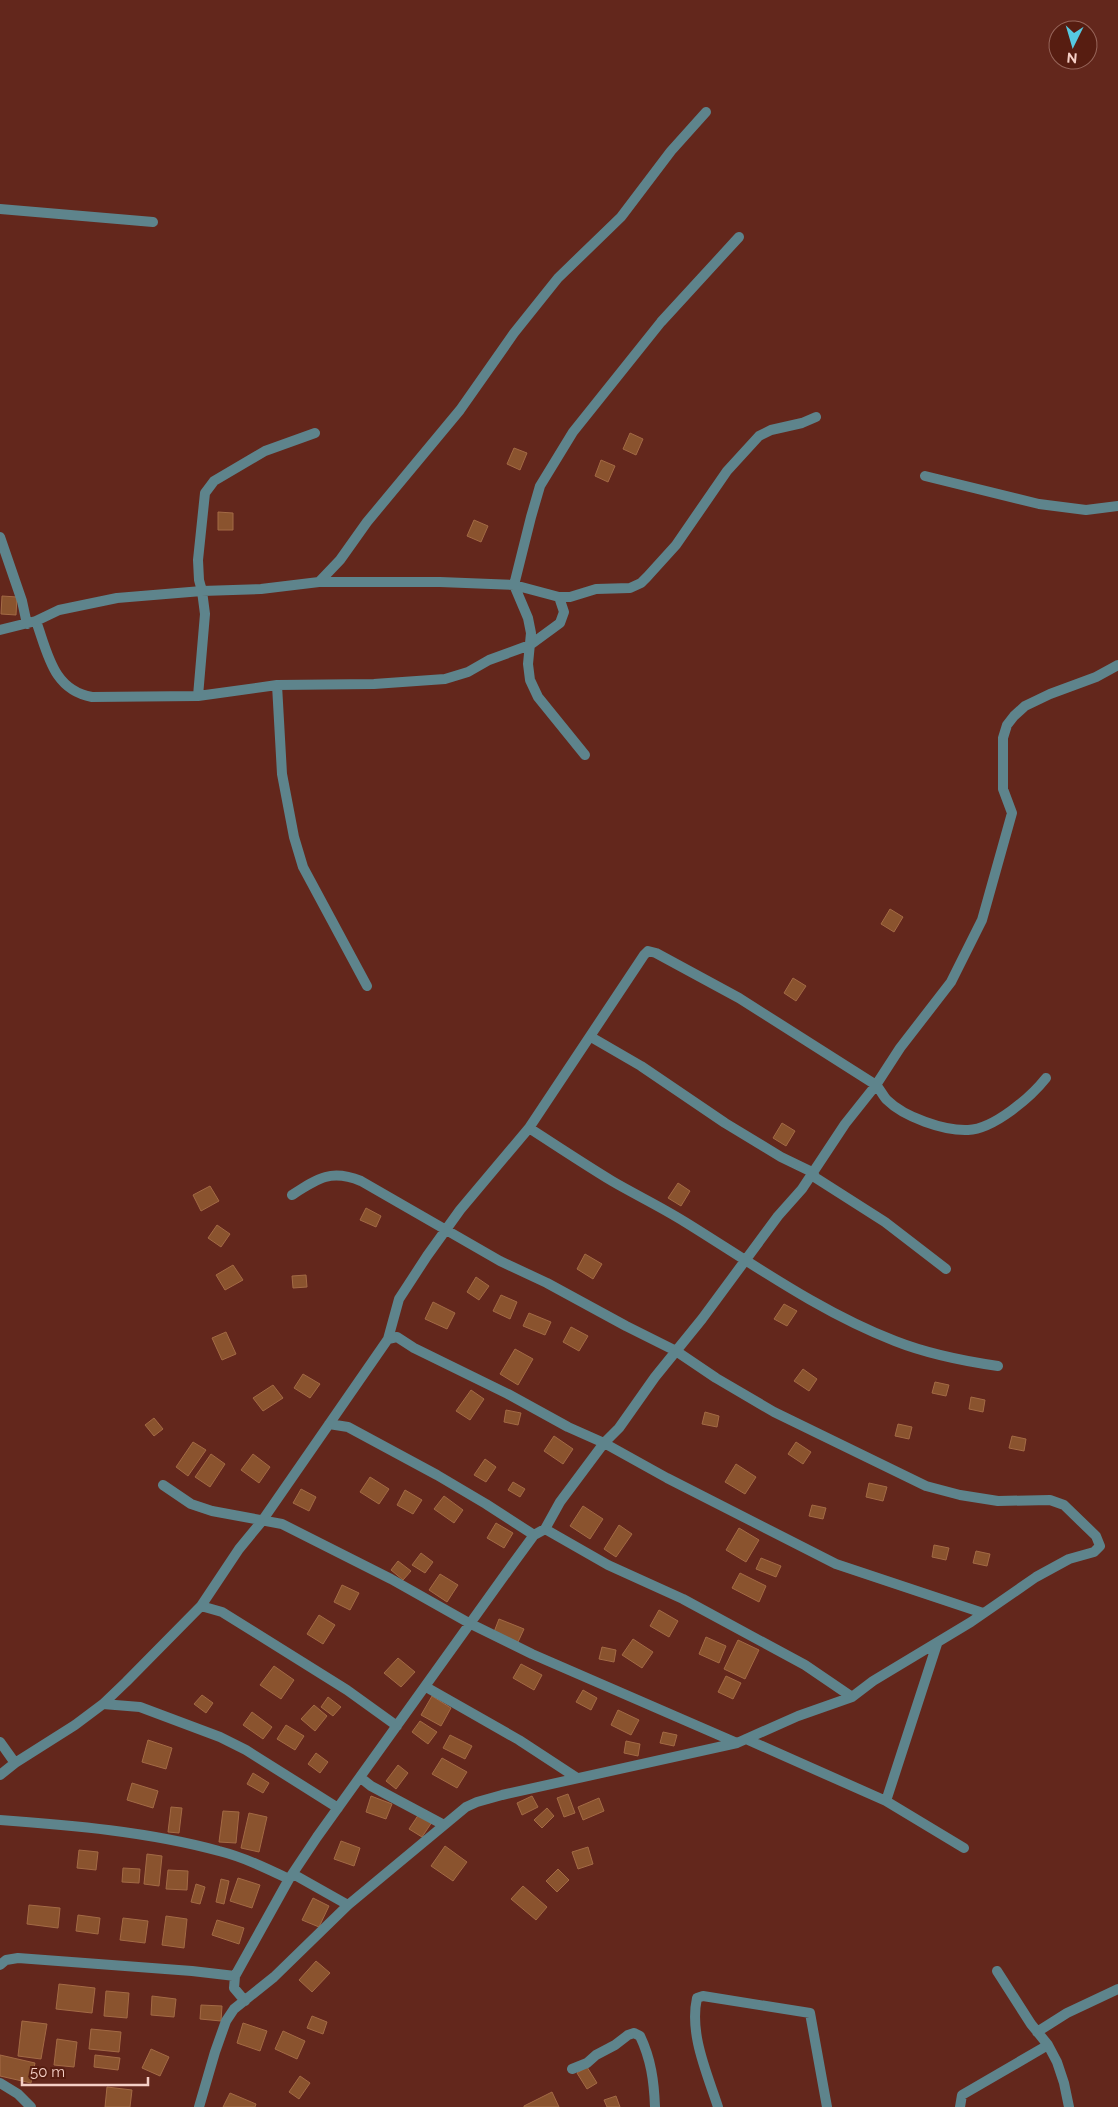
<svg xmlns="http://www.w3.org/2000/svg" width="1118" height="2107" viewBox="0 0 1118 2107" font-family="Raleway,sans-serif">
  <rect width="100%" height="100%" fill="#63271c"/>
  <!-- building -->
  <path fill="#8a532e" stroke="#a36a45" d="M630,433L643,439L636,455L623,449Z
    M514,448L527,453L520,470L507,464Z
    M601,460L615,466L608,482L595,476Z
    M218,512L233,513V530H218Z
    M474,520L488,526L481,542L467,536Z
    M2,596L17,597L16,615L1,614Z
    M890,909L903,917L894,932L881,924Z
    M793,978L806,986L796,1001L784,993Z
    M782,1123L795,1131L786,1146L773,1138Z
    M678,1183L690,1191L681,1206L668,1198Z
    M210,1186L219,1201L201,1211L193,1195Z
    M366,1208L381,1216L376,1227L360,1220Z
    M217,1225L230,1234L221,1247L208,1238Z
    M585,1254L602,1264L593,1279L577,1269Z
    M233,1265L243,1280L225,1290L216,1275Z
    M306,1275L307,1287L293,1288L292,1276Z
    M476,1277L489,1286L479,1300L467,1292Z
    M501,1295L517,1302L510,1319L493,1311Z
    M433,1302L455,1313L447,1329L425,1319Z
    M784,1304L797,1311L787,1326L774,1319Z
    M529,1313L551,1322L545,1335L523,1326Z
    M571,1327L588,1336L579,1351L563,1342Z
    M226,1332L236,1354L222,1360L212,1338Z
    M515,1349L533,1359L518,1385L500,1374Z
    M803,1369L817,1379L809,1391L794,1381Z
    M303,1374L320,1384L310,1398L294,1388Z
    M935,1382L949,1385L946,1396L932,1393Z
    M273,1385L283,1398L263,1411L253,1398Z
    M471,1390L484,1399L470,1420L456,1411Z
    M971,1397L985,1400L983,1412L969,1409Z
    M506,1410L521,1413L518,1425L504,1422Z
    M705,1412L719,1416L717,1427L702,1424Z
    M154,1418L163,1429L154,1436L145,1425Z
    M898,1424L912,1427L909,1439L895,1436Z
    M554,1436L573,1449L563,1464L544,1451Z
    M1012,1436L1026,1439L1024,1451L1009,1448Z
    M193,1442L206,1450L188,1476L176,1467Z
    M796,1442L811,1452L803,1464L788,1454Z
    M211,1454L225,1464L210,1487L195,1477Z
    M253,1454L270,1467L259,1483L241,1470Z
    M485,1459L496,1467L486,1482L474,1475Z
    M736,1464L756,1477L745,1494L725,1482Z
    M370,1477L389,1489L379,1504L360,1492Z
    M513,1482L525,1489L520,1497L508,1490Z
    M869,1483L887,1487L883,1501L866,1497Z
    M301,1489L316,1497L309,1511L293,1503Z
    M405,1490L422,1500L413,1514L397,1505Z
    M444,1496L463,1510L454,1523L434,1509Z
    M812,1505L826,1508L823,1519L809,1516Z
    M583,1506L603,1519L590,1539L570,1526Z
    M496,1523L513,1533L504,1548L487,1538Z
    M619,1525L632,1534L616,1557L604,1549Z
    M739,1528L759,1540L746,1562L726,1550Z
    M934,1545L949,1548L946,1560L932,1557Z
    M976,1551L990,1554L987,1566L973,1563Z
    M421,1553L433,1562L425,1573L412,1565Z
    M761,1558L781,1566L776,1577L756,1569Z
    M398,1561L411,1571L403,1580L391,1570Z
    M740,1573L766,1586L759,1602L732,1588Z
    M440,1574L458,1585L447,1602L429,1590Z
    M342,1585L359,1593L350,1610L334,1602Z
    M659,1610L678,1621L669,1637L650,1626Z
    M319,1615L335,1625L323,1644L307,1634Z
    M499,1619L524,1629L518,1642L494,1632Z
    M706,1637L726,1646L719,1663L699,1654Z
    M633,1639L653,1652L642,1668L622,1655Z
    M738,1640L759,1650L745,1679L724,1669Z
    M602,1647L616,1650L614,1662L599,1659Z
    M398,1658L415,1672L401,1687L384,1673Z
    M521,1664L542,1675L534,1690L513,1678Z
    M274,1666L294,1680L281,1699L260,1685Z
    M726,1676L741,1683L733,1699L718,1692Z
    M583,1690L597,1698L591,1710L576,1702Z
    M202,1695L213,1703L206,1713L194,1704Z
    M432,1696L451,1708L441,1726L421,1715Z
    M328,1697L341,1707L333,1716L321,1707Z
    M314,1705L327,1716L315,1731L301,1719Z
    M618,1710L639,1720L631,1735L611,1725Z
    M252,1712L272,1727L263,1739L243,1725Z
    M420,1721L437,1732L428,1744L412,1732Z
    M286,1725L304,1736L295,1750L277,1739Z
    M663,1732L677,1735L674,1746L660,1743Z
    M450,1735L472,1746L465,1759L443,1748Z
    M148,1740L172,1748L166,1769L142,1762Z
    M626,1741L640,1744L638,1756L624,1753Z
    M316,1753L328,1762L320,1773L308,1764Z
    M442,1758L467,1772L457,1788L432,1774Z
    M398,1765L408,1773L396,1789L386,1781Z
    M253,1773L269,1783L263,1793L247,1784Z
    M132,1783L158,1791L153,1808L127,1800Z
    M568,1794L575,1813L564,1817L557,1798Z
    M371,1796L392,1804L386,1819L366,1812Z
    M532,1796L538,1807L522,1815L517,1803Z
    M599,1798L604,1811L583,1820L578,1807Z
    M171,1807L182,1808L179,1833L168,1832Z
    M547,1808L554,1816L542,1828L534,1820Z
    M223,1811L239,1812L236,1843L219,1842Z
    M249,1813L267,1817L259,1852L241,1848Z
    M419,1814L432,1822L422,1837L409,1829Z
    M341,1841L360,1848L354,1866L334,1859Z
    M445,1846L467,1862L453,1881L431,1866Z
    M588,1847L593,1864L578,1869L572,1852Z
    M79,1850L98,1852L96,1870L77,1868Z
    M147,1854L162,1856L159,1886L144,1884Z
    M123,1868L140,1869L139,1883L122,1882Z
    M558,1869L569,1880L557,1892L546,1881Z
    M168,1870L188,1871L187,1890L166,1889Z
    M238,1878L260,1885L252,1908L230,1901Z
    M221,1879L229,1881L224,1904L216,1902Z
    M196,1884L205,1887L200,1904L191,1902Z
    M523,1886L547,1907L536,1920L511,1899Z
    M313,1898L329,1906L319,1927L302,1920Z
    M29,1905L60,1908L58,1928L27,1924Z
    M78,1915L100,1918L98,1934L76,1931Z
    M166,1916L187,1919L184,1948L162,1945Z
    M123,1918L148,1921L145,1943L120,1940Z
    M217,1920L244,1928L239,1944L212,1935Z
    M316,1961L330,1973L312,1992L299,1980Z
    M59,1984L95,1988L92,2013L56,2009Z
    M106,1991L129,1993L127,2018L104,2016Z
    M152,1996L176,1999L174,2017L151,2015Z
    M201,2005L222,2006L221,2021L200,2019Z
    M312,2016L327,2022L323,2034L307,2028Z
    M22,2021L47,2024L41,2059L18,2056Z
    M243,2023L267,2031L260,2051L237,2043Z
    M91,2029L121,2032L119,2052L89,2049Z
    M283,2031L305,2041L297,2059L275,2049Z
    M57,2039L77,2042L74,2067L54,2065Z
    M151,2049L169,2057L160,2076L142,2068Z
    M0,2055L35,2063L31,2083L0,2076Z
    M95,2055L120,2058L118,2070L94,2067Z
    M587,2067L597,2083L587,2089L577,2073Z
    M300,2076L310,2083L299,2099L289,2092Z
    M107,2087L132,2090L130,2107H105Z
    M552,2092L559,2107H524V2106Z
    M230,2093L256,2104L255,2107H223Z
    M616,2096L620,2107H607L604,2100Z"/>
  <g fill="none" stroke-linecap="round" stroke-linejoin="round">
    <!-- street -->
    <path stroke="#5e848c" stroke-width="10" d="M0,209L153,222
      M925,476L1039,504L1086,510L1118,506
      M0,537L22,601L27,624
      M319,582L340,560L367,522L460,410L514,333L558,278L621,217L671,151L706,112
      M36,621C48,654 53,690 92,697L198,696L277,685L374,684L445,679L468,672L489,660L530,645L560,623L564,612L559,597
      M0,630L36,621L59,610L117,598L202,591L261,589L319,582H440L514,585L559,597H570L596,589L630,588L641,583L647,577L676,545L727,471L759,436L771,430L802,423L816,417
      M277,685L282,774L294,837L303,867L367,986
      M198,696L205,614L202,591L199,580L198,560L205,493L214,481L265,451L315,433
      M585,755L538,697L530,680L528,664L531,633L528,618L514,585L531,517L540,486L573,432L661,322L739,237
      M591,1037L641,1066L725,1123L781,1157L812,1172L816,1178L885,1222L946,1269
      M529,1128C557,1146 584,1164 612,1181C636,1195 661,1207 685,1222C753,1264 820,1312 895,1341C928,1354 963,1361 998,1366
      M388,1339L397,1337L414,1348L508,1394L568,1427L604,1443L667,1478L836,1564L983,1613
      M329,1424L348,1427L437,1475L486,1504L534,1535
      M163,1485L191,1504L212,1511L282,1524L391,1579L469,1623L532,1654L737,1743
      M545,1529L608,1565L683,1599L805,1665L852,1697
      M201,1606L222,1612L347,1690L397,1726
      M426,1687L519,1740L577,1778
      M103,1704L140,1707L220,1737L246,1750L338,1808
      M746,1739L886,1801L964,1848
      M0,1742L15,1763
      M0,1775L15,1763L75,1725L103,1704L126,1682L201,1606L239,1549L262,1521L388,1339L399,1299L427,1256L460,1210L529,1128L644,955L648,951L656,953L739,998L876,1085C880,1089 883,1096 887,1100C904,1117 944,1131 968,1130C994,1129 1031,1097 1046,1078
      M361,1778L371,1786L444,1825
      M886,1801L937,1644
      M0,1820C71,1825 150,1832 219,1851C243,1857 266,1868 289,1879
      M293,1874L348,1905
      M0,1965L6,1960L18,1958L192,1971L235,1976
      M997,1971L1031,2024L1048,2045L1057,2062L1064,2083L1069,2107
      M245,2001L234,1988L235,1976L289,1879L317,1837L512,1565L534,1535L545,1529L560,1502L604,1443L619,1428L655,1377L702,1319L778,1216L802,1189L845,1124L876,1085L900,1048L951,982L982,920L1012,813L1003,789V738L1007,725L1014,716L1025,706L1050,694L1096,677L1118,665
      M1037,2032L1067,2013L1118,1989
      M572,2069L587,2063L596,2055L615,2045L628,2035L634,2033L640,2036C651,2059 654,2081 655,2107
      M0,2083L18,2094L31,2107
      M199,2107L215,2052L226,2021L234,2009L274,1977L348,1905L466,1807L477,1802L502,1795L737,1743L798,1716L852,1697L873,1681L971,1622L1036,1577L1069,1559L1094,1552L1100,1546L1096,1536L1064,1505L1050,1500L998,1501L960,1495L926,1486L774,1412L716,1378L676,1351L626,1326L547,1283L500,1261L361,1181C331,1169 318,1178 292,1195
      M718,2107C707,2073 689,2034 697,1998L703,1996L810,2013L827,2107
      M960,2107L962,2095L1048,2045"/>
  </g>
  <!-- north arrow -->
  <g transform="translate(1073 45) rotate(185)"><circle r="24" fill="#571d11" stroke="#966459"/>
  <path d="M0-4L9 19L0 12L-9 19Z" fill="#56c9e0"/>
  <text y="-8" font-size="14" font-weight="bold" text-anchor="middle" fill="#f5cfc6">N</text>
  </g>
  <!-- scale -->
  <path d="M22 2077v8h126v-8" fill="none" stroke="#f5cfc6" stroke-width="2.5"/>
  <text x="30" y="2077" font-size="15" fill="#f5cfc6" stroke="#571d11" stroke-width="4" paint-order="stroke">50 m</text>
</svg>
